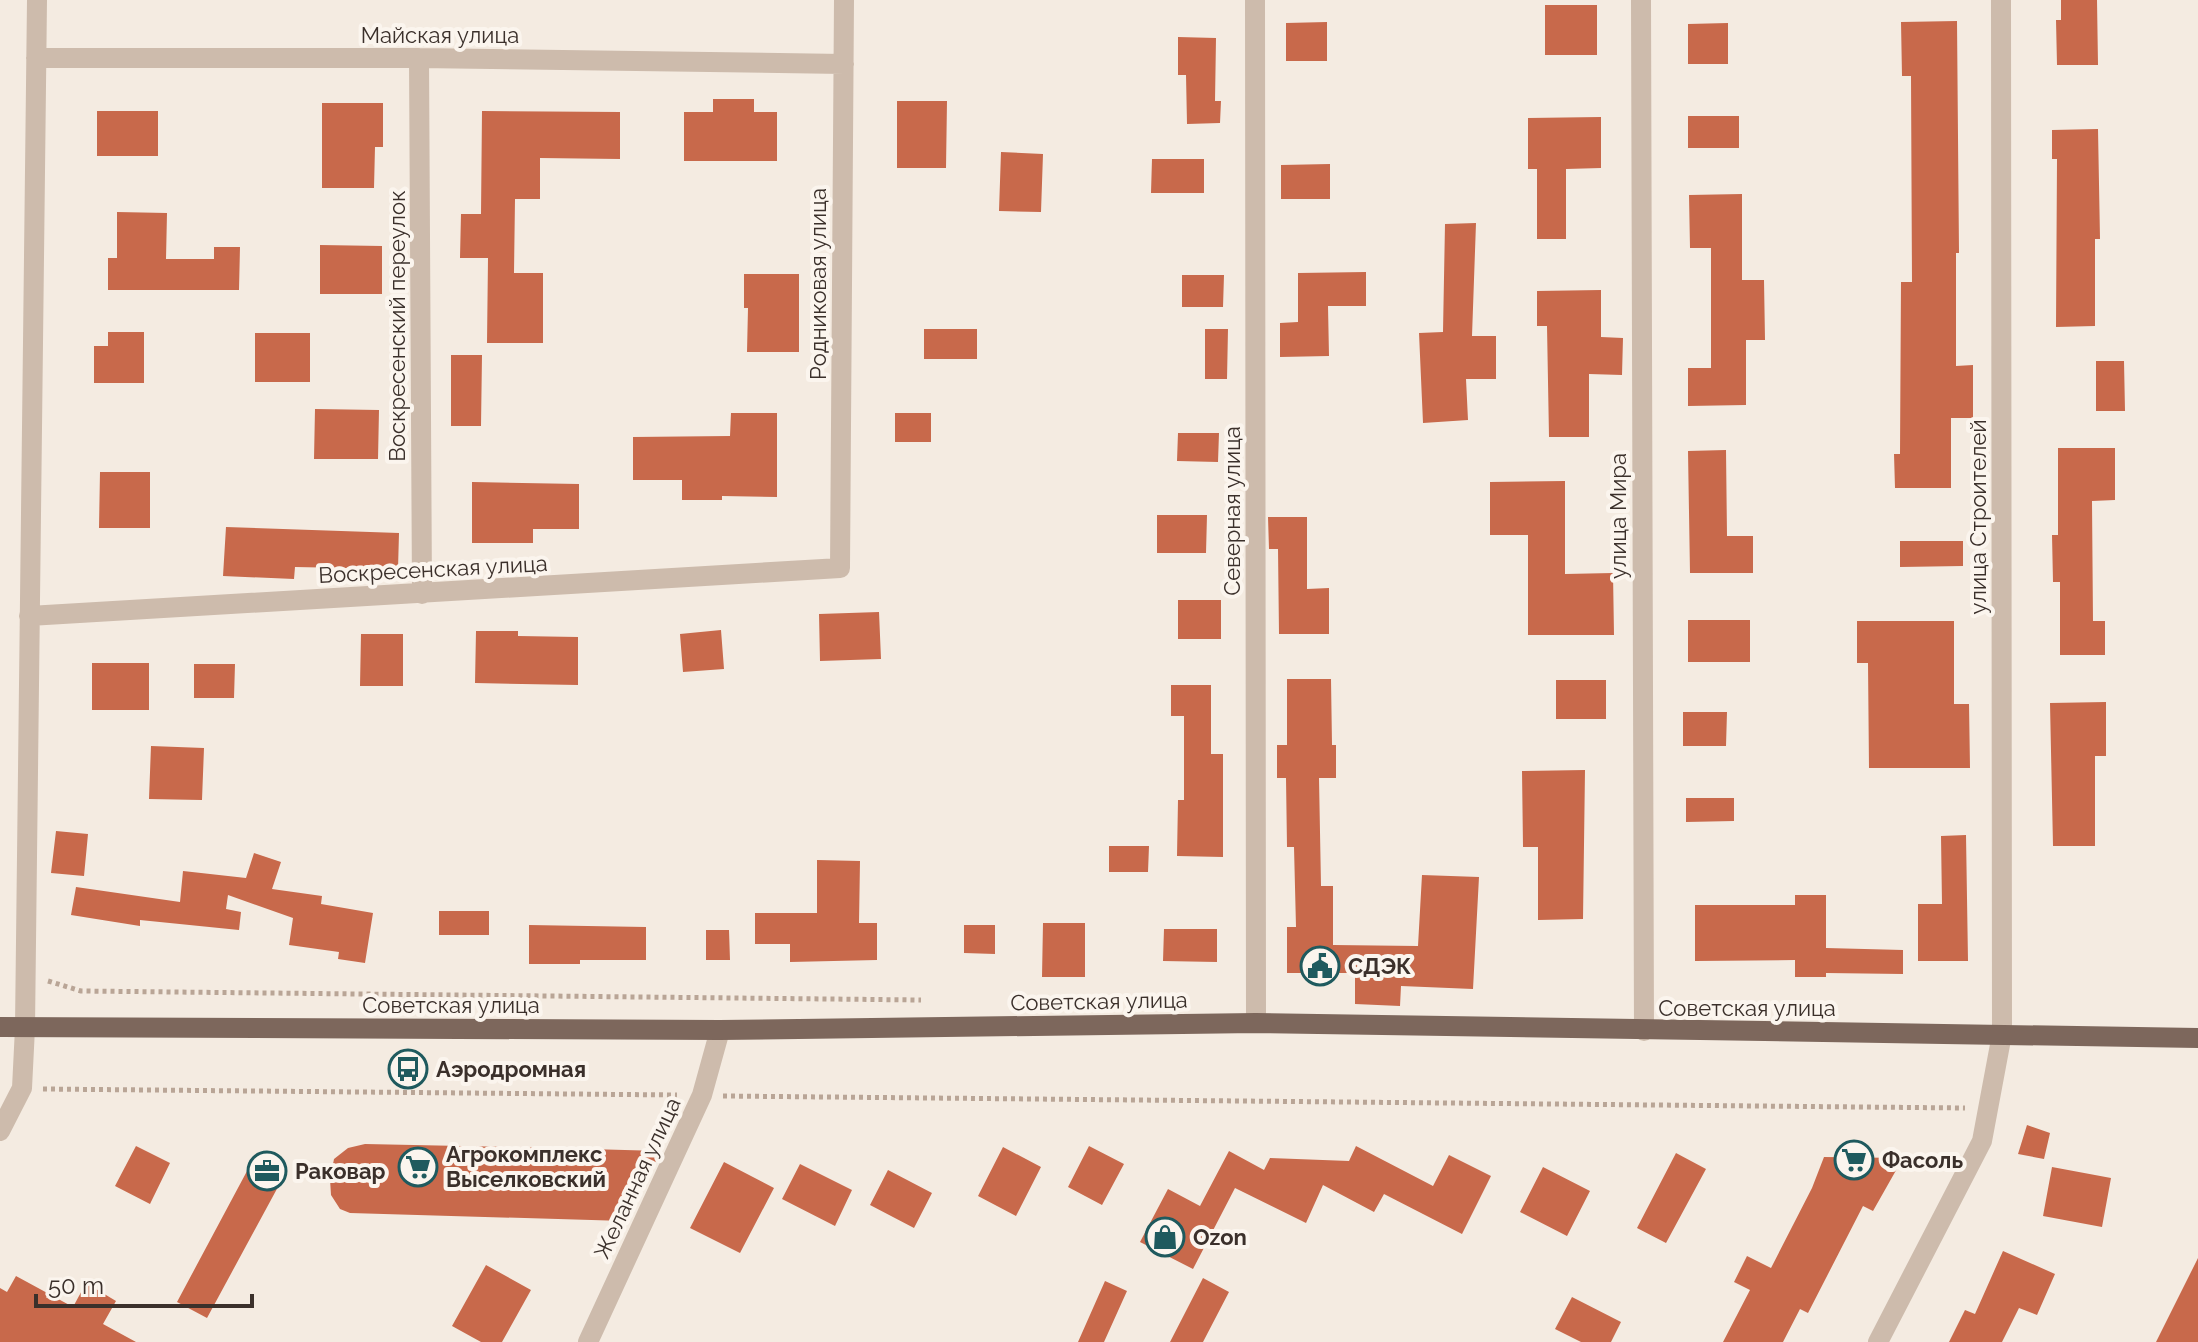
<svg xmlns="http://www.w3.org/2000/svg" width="2198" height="1342" viewBox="0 0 2198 1342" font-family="Raleway,sans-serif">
  <rect width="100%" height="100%" fill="#f4ebe1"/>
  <!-- building -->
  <path fill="#c8694b" d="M2061,0H2097L2098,65H2057L2056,20H2061Z
    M1545,5H1597V55H1545Z
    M1957,21L1959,253H1956V366L1973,365V418H1951V488H1895L1894,454H1900L1901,282H1912L1911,76H1902L1901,22Z
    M1327,22V61H1286V23Z
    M1728,23V64H1688V24Z
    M1178,37L1216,38L1215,101H1221L1220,123L1187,124L1186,75H1178Z
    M713,99H754V112H777V161H684V112H713Z
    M897,101H947L946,168H897Z
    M322,103H383V147H375L374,188H322Z
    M97,111H158V156H97Z
    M482,111L620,112V159L540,158V199H515L514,273H543V343H487L488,258H460L461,214H481Z
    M1688,116H1739V148H1688Z
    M1601,117V168L1566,169V239H1537V169H1528V118Z
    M2098,129L2100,239H2095V326L2056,327L2057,159H2052V130Z
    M1001,152L1043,154L1041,212L999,211Z
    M1152,159H1204V193H1151Z
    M1330,164V199H1281V165Z
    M1742,194V280H1764L1765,340H1746V405L1688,406V368H1711V248H1690L1689,195Z
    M117,212L167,213L166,259H214V247H240L239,290H108V258H117Z
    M1476,223L1472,336H1496V379H1466L1468,420L1423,423L1419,333L1443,332L1445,224Z
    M320,245L382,246V294H320Z
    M1366,272V306H1328L1329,356L1280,357V323L1298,322V273Z
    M744,274H799V352H747L748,308H744Z
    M1182,275H1224L1223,307H1182Z
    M1601,290V337L1623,338L1622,375L1589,374V437H1549L1547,326H1537V291Z
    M924,329H977V359H924Z
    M1205,329H1228L1227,379H1205Z
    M108,332H144V383H94V346H108Z
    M255,333H310V382H255Z
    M451,355H482L481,426H451Z
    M2096,361H2124L2125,411H2096Z
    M315,409L379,410L378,459H314Z
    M731,413H777V497L722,496V500H682V480H633V437L730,436Z
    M895,413H931V442H895Z
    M1178,433H1219L1218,462L1177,461Z
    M2058,448H2115V500L2092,501L2093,621H2105V655H2060V582H2053L2052,535H2058Z
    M1726,450L1727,536H1753V573H1690L1688,451Z
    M100,472H150V528H99Z
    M1565,481V574L1613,573L1614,635H1528V535H1490V482Z
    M472,482L579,484V529H533V543H472Z
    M1157,515H1207L1206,553H1157Z
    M1268,517H1307V589L1329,588V634H1279L1278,549H1269Z
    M226,527L399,533L398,569L295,567L294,579L223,576Z
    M1900,541H1963V566L1900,567Z
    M1178,600H1221V639H1178Z
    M879,612L881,659L820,661L819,614Z
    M1688,620H1750V662H1688Z
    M1857,621H1954V704H1969L1970,768H1869L1868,663H1857Z
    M721,630L724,669L683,672L680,634Z
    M476,631H518V636L578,637V685L475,683Z
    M361,634H403V686H360Z
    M92,663H149V710H92Z
    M194,664H235L234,698H194Z
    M1287,679H1331L1332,745H1336V778H1319L1321,886H1333V945L1418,946L1422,875L1479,877L1473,989L1401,986L1400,1006L1355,1004V973H1287V927H1296L1294,847H1287L1286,778H1277V745H1287Z
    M1556,680H1606V719H1556Z
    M1171,685H1211V754H1223V857L1177,856L1178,800H1184V716H1171Z
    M2106,702V756H2095V846H2053L2050,703Z
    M1683,712H1727L1726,746H1683Z
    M151,746L204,748L202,800L149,799Z
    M1585,770L1583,919L1538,920V847H1523L1522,771Z
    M1686,798H1734V821L1686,822Z
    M56,831L88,834L84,876L51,873Z
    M1966,835L1968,961H1918V904H1942L1941,836Z
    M1109,846H1149L1148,872H1109Z
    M254,853L281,862L272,889L322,896L321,904L373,913L365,963L338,959L339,952L289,945L293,918L228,895L226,909L241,912L239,930L140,920V926L71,915L76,887L180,902L183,871L246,878Z
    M817,860L860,861L859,923H877V960L790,962V944H755V913H817Z
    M1795,895H1826V948L1903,950V974L1826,973V977H1795V960L1695,961V905H1795Z
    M439,911H489V935H439Z
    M1043,923H1085V977H1042Z
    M529,925L646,927V960H580V964H529Z
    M964,925H995V954L964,953Z
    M1164,929H1217V962L1163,961Z
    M706,930H729L730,960H706Z
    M2027,1125L2050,1133L2044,1159L2018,1154Z
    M365,1144L552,1148L661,1151L625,1221L350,1213L340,1209L331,1195L330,1179L334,1159L348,1148Z
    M136,1146L170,1163L150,1204L115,1186Z
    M1089,1146L1124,1164L1102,1205L1068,1187Z
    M1356,1146L1433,1186L1449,1155L1491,1176L1462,1234L1384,1194L1374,1212L1323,1185L1306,1223L1235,1188L1193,1269L1140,1242L1168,1189L1200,1206L1229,1151L1264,1170L1270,1158L1349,1161Z
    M1003,1147L1041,1167L1016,1216L978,1196Z
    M1676,1153L1706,1169L1666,1243L1637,1228Z
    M1824,1157L1903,1158L1873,1211L1863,1206L1808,1313L1800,1309L1783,1342H1723L1750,1290L1734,1282L1747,1256L1771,1268L1812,1188Z
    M254,1158L285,1174L207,1318L177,1302Z
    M724,1162L774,1188L740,1253L690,1228Z
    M800,1164L852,1190L835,1226L782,1199Z
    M1543,1167L1590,1191L1567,1236L1520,1212Z
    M2052,1167L2111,1178L2102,1227L2043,1216Z
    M888,1170L932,1193L914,1228L870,1205Z
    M2003,1251L2055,1274L2037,1315L2019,1308L2002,1342H1949L1965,1310L1975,1314Z
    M2198,1258V1342H2156Z
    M486,1265L531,1290L502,1342H481L452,1326Z
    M16,1276L73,1307L86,1283L116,1301L103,1324L136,1342H0V1288L7,1292Z
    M1203,1278L1229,1292L1203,1342H1170Z
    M1105,1281L1127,1291L1104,1342H1078Z
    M1572,1297L1621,1322L1611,1342H1581L1555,1329Z"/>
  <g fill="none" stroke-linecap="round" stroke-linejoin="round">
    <!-- path -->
    <path stroke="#b9a596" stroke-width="5" stroke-dasharray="4 4" stroke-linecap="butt" d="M48,981L81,991L921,1000
      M43,1089L677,1095
      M723,1096L1965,1108"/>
    <!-- minor -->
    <path stroke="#cdbbac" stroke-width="20" d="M1255,0L1256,1023
      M1641,0L1644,1031
      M36,58H419L844,64
      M419,58L422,594
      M29,616L840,568L844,0
      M0,1131L22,1088L25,1028L37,0
      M588,1342L702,1095L720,1030
      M1878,1342L1982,1141L2002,1034L2001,0"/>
    <!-- major -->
    <path stroke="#7d675c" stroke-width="20" d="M0,1027L720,1030L1256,1023L2198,1038"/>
  </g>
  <!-- icons -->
  <defs>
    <g id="civic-ring" transform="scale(2)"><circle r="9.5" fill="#fbf5ee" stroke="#1f5a5e" stroke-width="1.5"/><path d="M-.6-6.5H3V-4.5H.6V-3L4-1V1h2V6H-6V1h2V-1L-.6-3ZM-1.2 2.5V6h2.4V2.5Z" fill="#1f5a5e"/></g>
    <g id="bus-ring" transform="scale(2)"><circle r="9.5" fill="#fbf5ee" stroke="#1f5a5e" stroke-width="1.5"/><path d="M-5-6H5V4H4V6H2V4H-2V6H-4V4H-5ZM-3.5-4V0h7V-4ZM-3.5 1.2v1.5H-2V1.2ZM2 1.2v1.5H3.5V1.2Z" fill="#1f5a5e"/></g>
    <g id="supermarket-ring" transform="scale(2)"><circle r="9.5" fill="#fbf5ee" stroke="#1f5a5e" stroke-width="1.5"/><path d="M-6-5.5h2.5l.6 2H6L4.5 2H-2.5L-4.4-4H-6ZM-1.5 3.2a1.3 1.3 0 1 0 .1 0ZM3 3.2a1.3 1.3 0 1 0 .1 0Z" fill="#1f5a5e"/></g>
    <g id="office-ring" transform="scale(2)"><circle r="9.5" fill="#fbf5ee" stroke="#1f5a5e" stroke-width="1.5"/><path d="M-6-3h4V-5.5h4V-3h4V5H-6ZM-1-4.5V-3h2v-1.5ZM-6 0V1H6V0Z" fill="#1f5a5e"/></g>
    <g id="shop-ring" transform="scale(2)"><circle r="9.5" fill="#fbf5ee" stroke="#1f5a5e" stroke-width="1.5"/><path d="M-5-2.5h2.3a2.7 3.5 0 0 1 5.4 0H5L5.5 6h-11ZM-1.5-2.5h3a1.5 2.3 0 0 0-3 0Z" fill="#1f5a5e"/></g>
  </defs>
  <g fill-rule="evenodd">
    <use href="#civic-ring" x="1320" y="966"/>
    <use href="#bus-ring" x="408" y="1069"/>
    <use href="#supermarket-ring" x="1854" y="1160"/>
    <use href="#supermarket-ring" x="418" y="1167"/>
    <use href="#office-ring" x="267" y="1171"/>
    <use href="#shop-ring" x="1165" y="1237"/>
  </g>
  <g text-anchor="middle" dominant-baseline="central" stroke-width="8" stroke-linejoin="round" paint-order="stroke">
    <!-- street labels -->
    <g font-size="22" fill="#3b302b" stroke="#fbf5ee">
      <text x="440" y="35">Майская улица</text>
      <text transform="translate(818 284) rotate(-90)">Родниковая улица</text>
      <text transform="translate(397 326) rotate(-90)">Воскресенский переулок</text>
      <text transform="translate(1232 511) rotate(-90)">Северная улица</text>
      <text transform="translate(1618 516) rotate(-90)">улица Мира</text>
      <text transform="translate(1978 517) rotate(-90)">улица Строителей</text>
      <text transform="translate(433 569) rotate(-3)">Воскресенская улица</text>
      <text transform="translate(1099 1001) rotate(-1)">Советская улица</text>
      <text x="451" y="1005">Советская улица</text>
      <text x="1747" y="1008">Советская улица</text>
      <text transform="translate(637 1178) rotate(-65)">Желанная улица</text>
    </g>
    <!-- poi labels -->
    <g font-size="22" font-weight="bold" fill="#3b302b" stroke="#fbf5ee" text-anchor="start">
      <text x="1348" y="966">СДЭК</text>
      <text x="436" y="1069">Аэродромная</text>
      <text x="446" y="1154">Агрокомплекс<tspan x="446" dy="25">Выселковский</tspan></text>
      <text x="1882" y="1160">Фасоль</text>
      <text x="295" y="1171">Раковар</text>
      <text x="1193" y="1237">Ozon</text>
    </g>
  </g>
  <!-- scale -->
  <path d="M36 1294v12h216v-12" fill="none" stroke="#3b302b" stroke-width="4"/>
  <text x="48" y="1294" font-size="24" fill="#3b302b" stroke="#fbf5ee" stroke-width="6" paint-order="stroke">50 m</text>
</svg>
